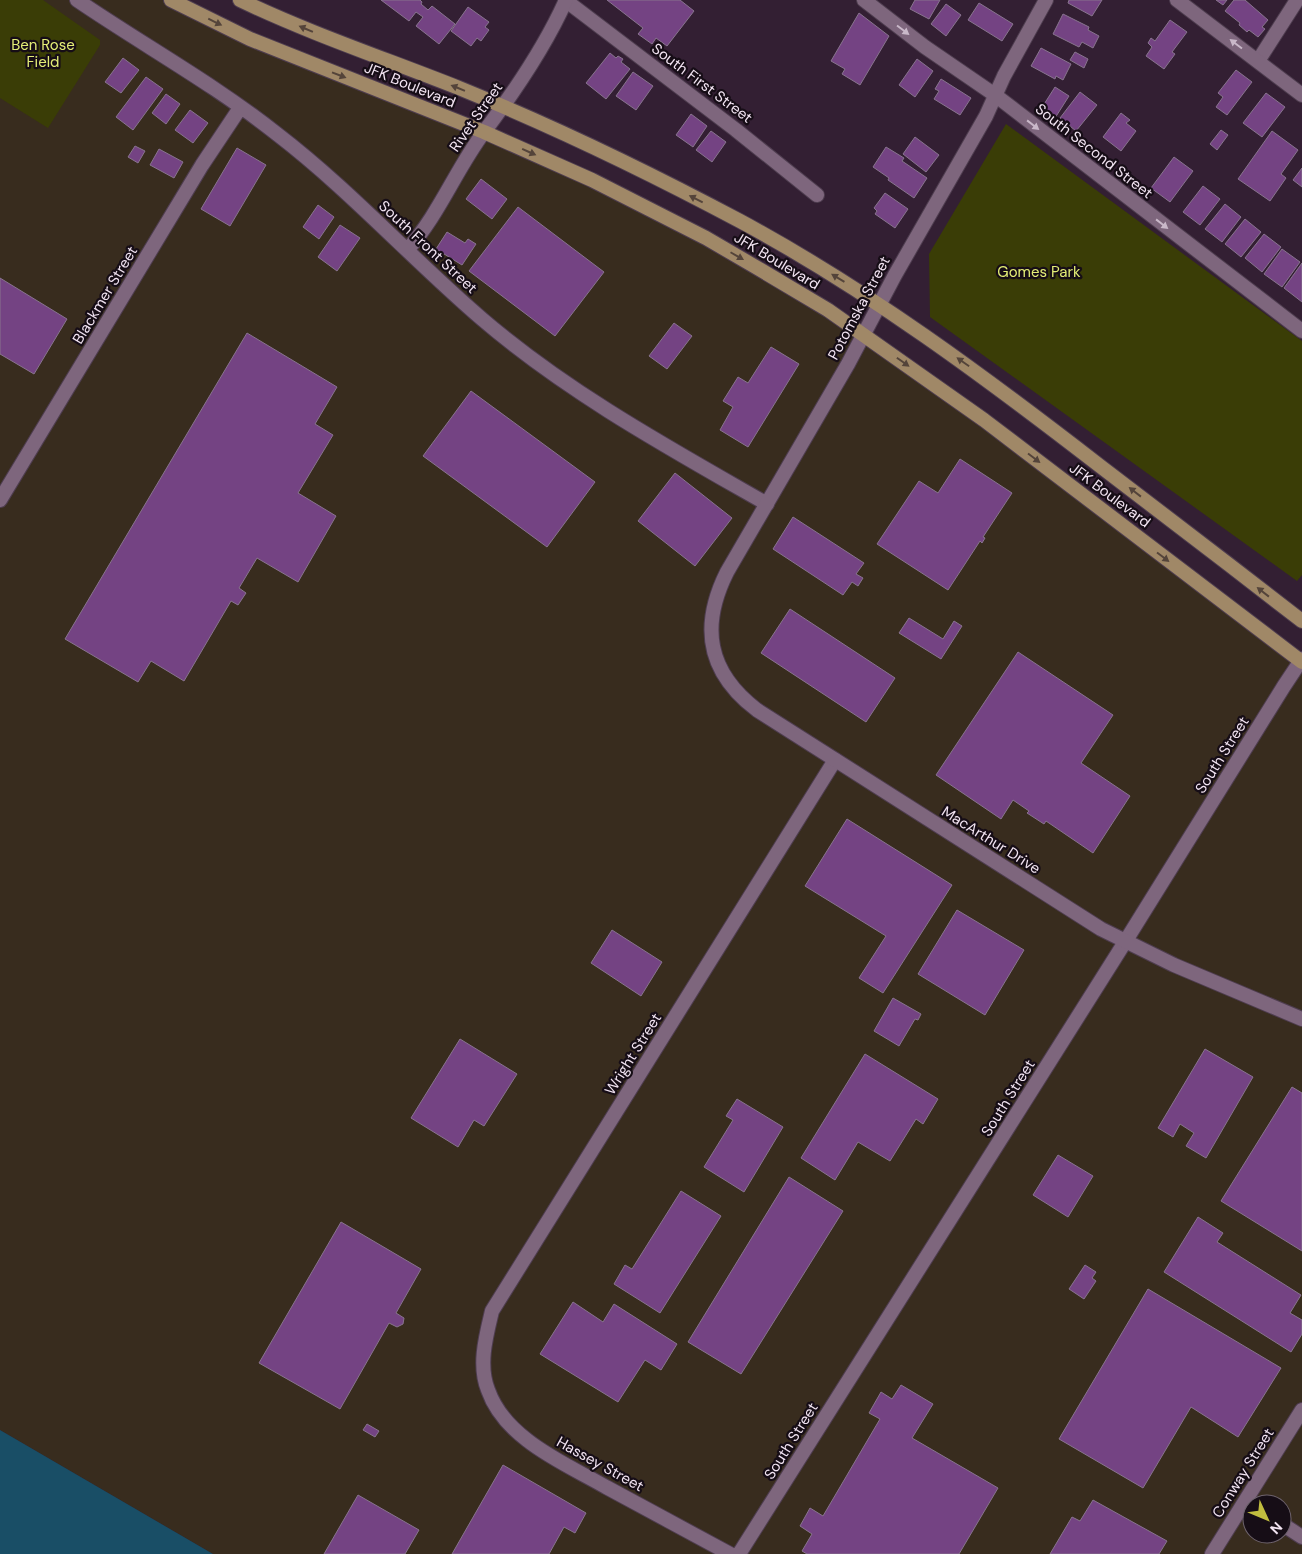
<svg xmlns="http://www.w3.org/2000/svg" width="1302" height="1554" viewBox="0 0 1302 1554" font-family="'DM Sans',sans-serif">
  <rect width="100%" height="100%" fill="#331f33"/>
  <!-- industrial -->
  <path fill="#382c1e" fill-rule="evenodd" d="M0,0H171L592,180L828,310L1302,662V1554H213L0,1430ZM1252,1504H1282V1534H1252Z"/>
  <!-- green -->
  <path fill="#3a3d06" d="M0,0H43L100,40V45L48,128L0,98Z
    M1006,124L1302,341V575L1297,581L930,317L929,254Z"/>
  <!-- water -->
  <path fill="#194e66" d="M0,1430L213,1554H0Z"/>
  <!-- building -->
  <path fill="#744383" stroke="#88748e" d="M381,0H420L422,2L421,4L428,10L432,6L455,24L439,44L416,26L423,17L416,12L409,21Z
    M607,0H680L694,11L667,46L656,38L652,44L638,34L643,28Z
    M915,0H940L929,19L910,9Z
    M1069,0H1102L1092,16L1068,3Z
    M1216,0H1227L1223,5Z
    M1234,0H1245L1268,20L1262,27L1265,29L1258,37L1249,30L1247,32L1239,25L1240,23L1225,11Z
    M979,3L1013,24L1002,41L968,20Z
    M946,4L961,15L946,36L931,24Z
    M468,7L489,22L485,27L489,30L481,41L477,38L471,46L451,31Z
    M859,13L889,36L860,85L842,74L845,69L831,61Z
    M1063,14L1089,27L1088,30L1099,36L1093,48L1082,42L1079,47L1053,34Z
    M1170,20L1187,32L1172,52L1175,54L1164,69L1146,56L1152,47L1148,43L1151,38L1155,41Z
    M1041,48L1071,64L1063,80L1056,76L1055,79L1031,66Z
    M1075,52L1088,59L1084,68L1070,60Z
    M610,53L616,58L618,56L623,59L621,62L630,69L606,99L586,83Z
    M123,58L139,70L121,93L105,82Z
    M917,59L933,71L915,97L899,85Z
    M1236,70L1252,82L1227,115L1216,107L1223,97L1218,93Z
    M633,72L653,86L636,110L616,96Z
    M146,77L163,89L133,130L116,117Z
    M941,79L971,98L960,115L934,99L939,91L935,89Z
    M1055,87L1069,96L1055,118L1041,109Z
    M1080,92L1097,105L1076,131L1060,118Z
    M1266,93L1285,107L1262,137L1243,123Z
    M166,94L180,104L166,124L152,113Z
    M190,110L208,123L193,143L175,130Z
    M1121,113L1130,120L1126,123L1136,131L1121,151L1103,137Z
    M691,114L707,126L693,147L676,135Z
    M1221,130L1228,135L1217,150L1210,144Z
    M711,131L726,142L712,162L696,150Z
    M1272,131L1298,150L1281,174L1286,178L1270,201L1238,179Z
    M915,137L939,155L926,172L903,154Z
    M135,146L145,151L138,163L128,157Z
    M886,147L904,158L902,161L927,178L914,198L888,180L889,178L873,167Z
    M237,148L266,165L230,226L201,209Z
    M159,149L183,162L174,178L150,165Z
    M1174,157L1193,171L1170,202L1151,188Z
    M1302,168V187L1293,180Z
    M481,179L507,199L492,219L466,199Z
    M1203,186L1220,199L1200,225L1183,212Z
    M885,193L908,209L895,228L875,214L877,211L874,208Z
    M1225,204L1241,217L1222,242L1205,229Z
    M318,205L334,217L319,239L303,227Z
    M518,207L604,272L555,336L469,271Z
    M1245,219L1261,232L1241,257L1225,244Z
    M340,225L360,238L337,271L318,257Z
    M447,232L465,243L468,239L476,244L462,265L436,249Z
    M1264,234L1281,247L1262,272L1245,258Z
    M1282,249L1300,262L1282,287L1264,274Z
    M1302,263V302L1284,288Z
    M0,278L67,319L34,374L0,354Z
    M674,323L692,336L667,369L649,356Z
    M247,333L337,387L315,424L333,435L298,493L336,516L298,582L257,558L239,588L246,593L238,605L231,601L184,681L151,661L138,682L65,639Z
    M771,347L799,364L748,447L720,430L733,407L723,401L738,377L748,383Z
    M471,391L595,482L547,547L423,456Z
    M960,459L1012,493L983,537L985,538L982,543L980,541L948,590L877,544L919,481L938,493Z
    M675,473L732,518L695,566L638,521Z
    M793,517L864,563L856,574L863,578L858,586L852,582L843,595L773,549Z
    M790,609L895,678L866,722L761,653Z
    M909,618L943,639L954,621L962,626L941,659L899,633Z
    M1018,652L1113,715L1081,763L1130,796L1093,853L1046,821L1044,824L1027,813L1029,811L1013,800L1001,819L936,775Z
    M847,819L952,885L883,993L859,978L886,936L805,886Z
    M957,910L1024,950L985,1015L918,974Z
    M612,930L662,962L641,996L591,963Z
    M893,998L921,1014L918,1020L915,1019L899,1046L874,1031Z
    M460,1039L517,1074L484,1126L474,1120L458,1147L411,1118Z
    M1205,1049L1253,1077L1206,1158L1186,1146L1194,1133L1180,1124L1173,1137L1158,1128Z
    M865,1054L938,1099L923,1124L916,1119L890,1161L858,1142L835,1180L801,1158Z
    M1292,1087L1302,1093V1251L1221,1201Z
    M737,1099L783,1127L744,1192L704,1167L733,1120L726,1116Z
    M1058,1155L1093,1176L1068,1217L1033,1195Z
    M789,1177L843,1211L741,1374L688,1342Z
    M681,1191L721,1216L660,1313L614,1284L625,1265L632,1269Z
    M1198,1217L1223,1233L1217,1242L1301,1295L1290,1313L1302,1320V1334L1291,1352L1164,1272Z
    M341,1222L421,1269L396,1313L404,1318L403,1324L397,1327L389,1323L340,1409L259,1363Z
    M1085,1265L1096,1272L1092,1278L1096,1281L1084,1299L1069,1289Z
    M1148,1289L1281,1368L1238,1437L1191,1407L1143,1488L1059,1439Z
    M573,1302L603,1322L614,1304L677,1344L661,1370L645,1360L618,1402L540,1354Z
    M901,1385L933,1404L912,1438L998,1488L959,1554H807L802,1551L812,1534L800,1526L810,1508L823,1516L880,1419L869,1413L881,1392L892,1399Z
    M367,1424L379,1431L375,1437L363,1430Z
    M503,1465L586,1513L575,1533L564,1527L549,1554H452Z
    M358,1495L419,1530L405,1554H324Z
    M1093,1500L1167,1541L1159,1554H1050L1072,1517L1080,1521Z"/>
  <g fill="none" stroke-linecap="round" stroke-linejoin="round">
    <!-- minor casing -->
    <g stroke="#4e3d4f" stroke-width="16">
      <path id="minor" d="M77,0C143,45 214,84 277,134C350,190 412,259 482,319C567,392 669,448 767,504
        M565,0L736,130L817,195
        M1258,61L1297,0
        M407,250C439,215 456,169 484,132
        M0,500L202,165L240,108
        M1282,1524L1302,1537
        M730,1554C689,1532 647,1509 606,1487C580,1472 551,1459 527,1440C510,1427 495,1410 488,1390C478,1365 486,1336 492,1311L835,760
        M739,1554L1125,942L1284,686L1302,659
        M1212,1554L1302,1410"/>
    </g>
    <!-- tertiary casing -->
    <g stroke="#4e3d4f" stroke-width="16">
      <path id="tertiary" d="M864,0L925,47L995,95L1302,331
        M1046,0L1004,76L986,116L895,275L848,364L727,572C700,626 707,672 757,710L1101,929L1174,965L1302,1019
        M1177,0L1302,95
        M484,132C515,91 545,47 566,0"/>
    </g>
    <!-- primary casing -->
    <g stroke="#4e3d4f" stroke-width="16">
      <path id="primary" d="M171,0L250,39L484,132L592,180L706,238L754,266L828,310L984,420L1302,662
        M240,0C311,34 386,59 459,88C555,127 648,172 740,221C868,290 985,377 1100,466C1167,517 1235,569 1302,621"/>
    </g>
    <!-- minor -->
    <use href="#minor" stroke="#7e667d" stroke-width="14"/>
    <!-- tertiary -->
    <use href="#tertiary" stroke="#7e667d" stroke-width="14"/>
    <!-- primary -->
    <use href="#primary" stroke="#a08867" stroke-width="14"/>
  </g>
  <!-- one-way arrows -->
  <defs><path id="oneway-solid" d="M-6-.8H1V-3.2L6.5 0L1 3.2V.8H-6Z" transform="scale(1.25)"/></defs>
  <g fill="#54443a">
    <use href="#oneway-solid" transform="translate(215 22) rotate(26)"/>
    <use href="#oneway-solid" transform="translate(306 29) rotate(-157)"/>
    <use href="#oneway-solid" transform="translate(339 75) rotate(21)"/>
    <use href="#oneway-solid" transform="translate(458 88) rotate(-158)"/>
    <use href="#oneway-solid" transform="translate(529 152) rotate(24)"/>
    <use href="#oneway-solid" transform="translate(696 199) rotate(-153)"/>
    <use href="#oneway-solid" transform="translate(737 256) rotate(30)"/>
    <use href="#oneway-solid" transform="translate(838 278) rotate(-149)"/>
    <use href="#oneway-solid" transform="translate(903 362) rotate(35)"/>
    <use href="#oneway-solid" transform="translate(963 362) rotate(-145)"/>
    <use href="#oneway-solid" transform="translate(1034 458) rotate(37)"/>
    <use href="#oneway-solid" transform="translate(1135 492) rotate(-142)"/>
    <use href="#oneway-solid" transform="translate(1163 557) rotate(37)"/>
    <use href="#oneway-solid" transform="translate(1263 592) rotate(-142)"/>
  </g>
  <g fill="#c9b8c9">
    <use href="#oneway-solid" transform="translate(903 30) rotate(37)"/>
    <use href="#oneway-solid" transform="translate(1236 44) rotate(-143)"/>
    <use href="#oneway-solid" transform="translate(1033 125) rotate(38)"/>
    <use href="#oneway-solid" transform="translate(1162 224) rotate(38)"/>
  </g>
  <g text-anchor="middle" dominant-baseline="central" stroke-width="4.5" stroke-linejoin="round" paint-order="stroke">
    <!-- park labels -->
    <g font-size="15" fill="#e3ed76" stroke="#160d16">
      <text x="43" y="45">Ben Rose<tspan x="43" dy="17">Field</tspan></text>
      <text x="1039" y="272">Gomes Park</text>
    </g>
    <!-- street labels -->
    <g font-size="15" fill="#f2e4f2" stroke="#160d16">
      <text transform="translate(702 83) rotate(37)">South First Street</text>
      <text transform="translate(410 85) rotate(22)">JFK Boulevard</text>
      <text transform="translate(476 117) rotate(-55)">Rivet Street</text>
      <text transform="translate(1094 151) rotate(38)">South Second Street</text>
      <text transform="translate(428 247) rotate(43)">South Front Street</text>
      <text transform="translate(777 261) rotate(31)">JFK Boulevard</text>
      <text transform="translate(105 295) rotate(-59)">Blackmer Street</text>
      <text transform="translate(859 308) rotate(-62)">Potomska Street</text>
      <text transform="translate(1110 495) rotate(37)">JFK Boulevard</text>
      <text transform="translate(1222 755) rotate(-58)">South Street</text>
      <text transform="translate(991 840) rotate(32)">MacArthur Drive</text>
      <text transform="translate(633 1054) rotate(-58)">Wright Street</text>
      <text transform="translate(1008 1098) rotate(-58)">South Street</text>
      <text transform="translate(791 1441) rotate(-58)">South Street</text>
      <text transform="translate(600 1464) rotate(29)">Hassey Street</text>
      <text transform="translate(1243 1473) rotate(-58)">Conway Street</text>
    </g>
  </g>
  <!-- north arrow -->
  <g transform="translate(1267 1519) rotate(134)"><circle r="24" fill="#160d16" stroke="#6e636e"/>
  <path d="M0-4L9 19L0 12L-9 19Z" fill="#c1bd3f"/>
  <text y="-8" font-size="14" font-weight="bold" text-anchor="middle" fill="#f2e4f2">N</text>
  </g>
</svg>
